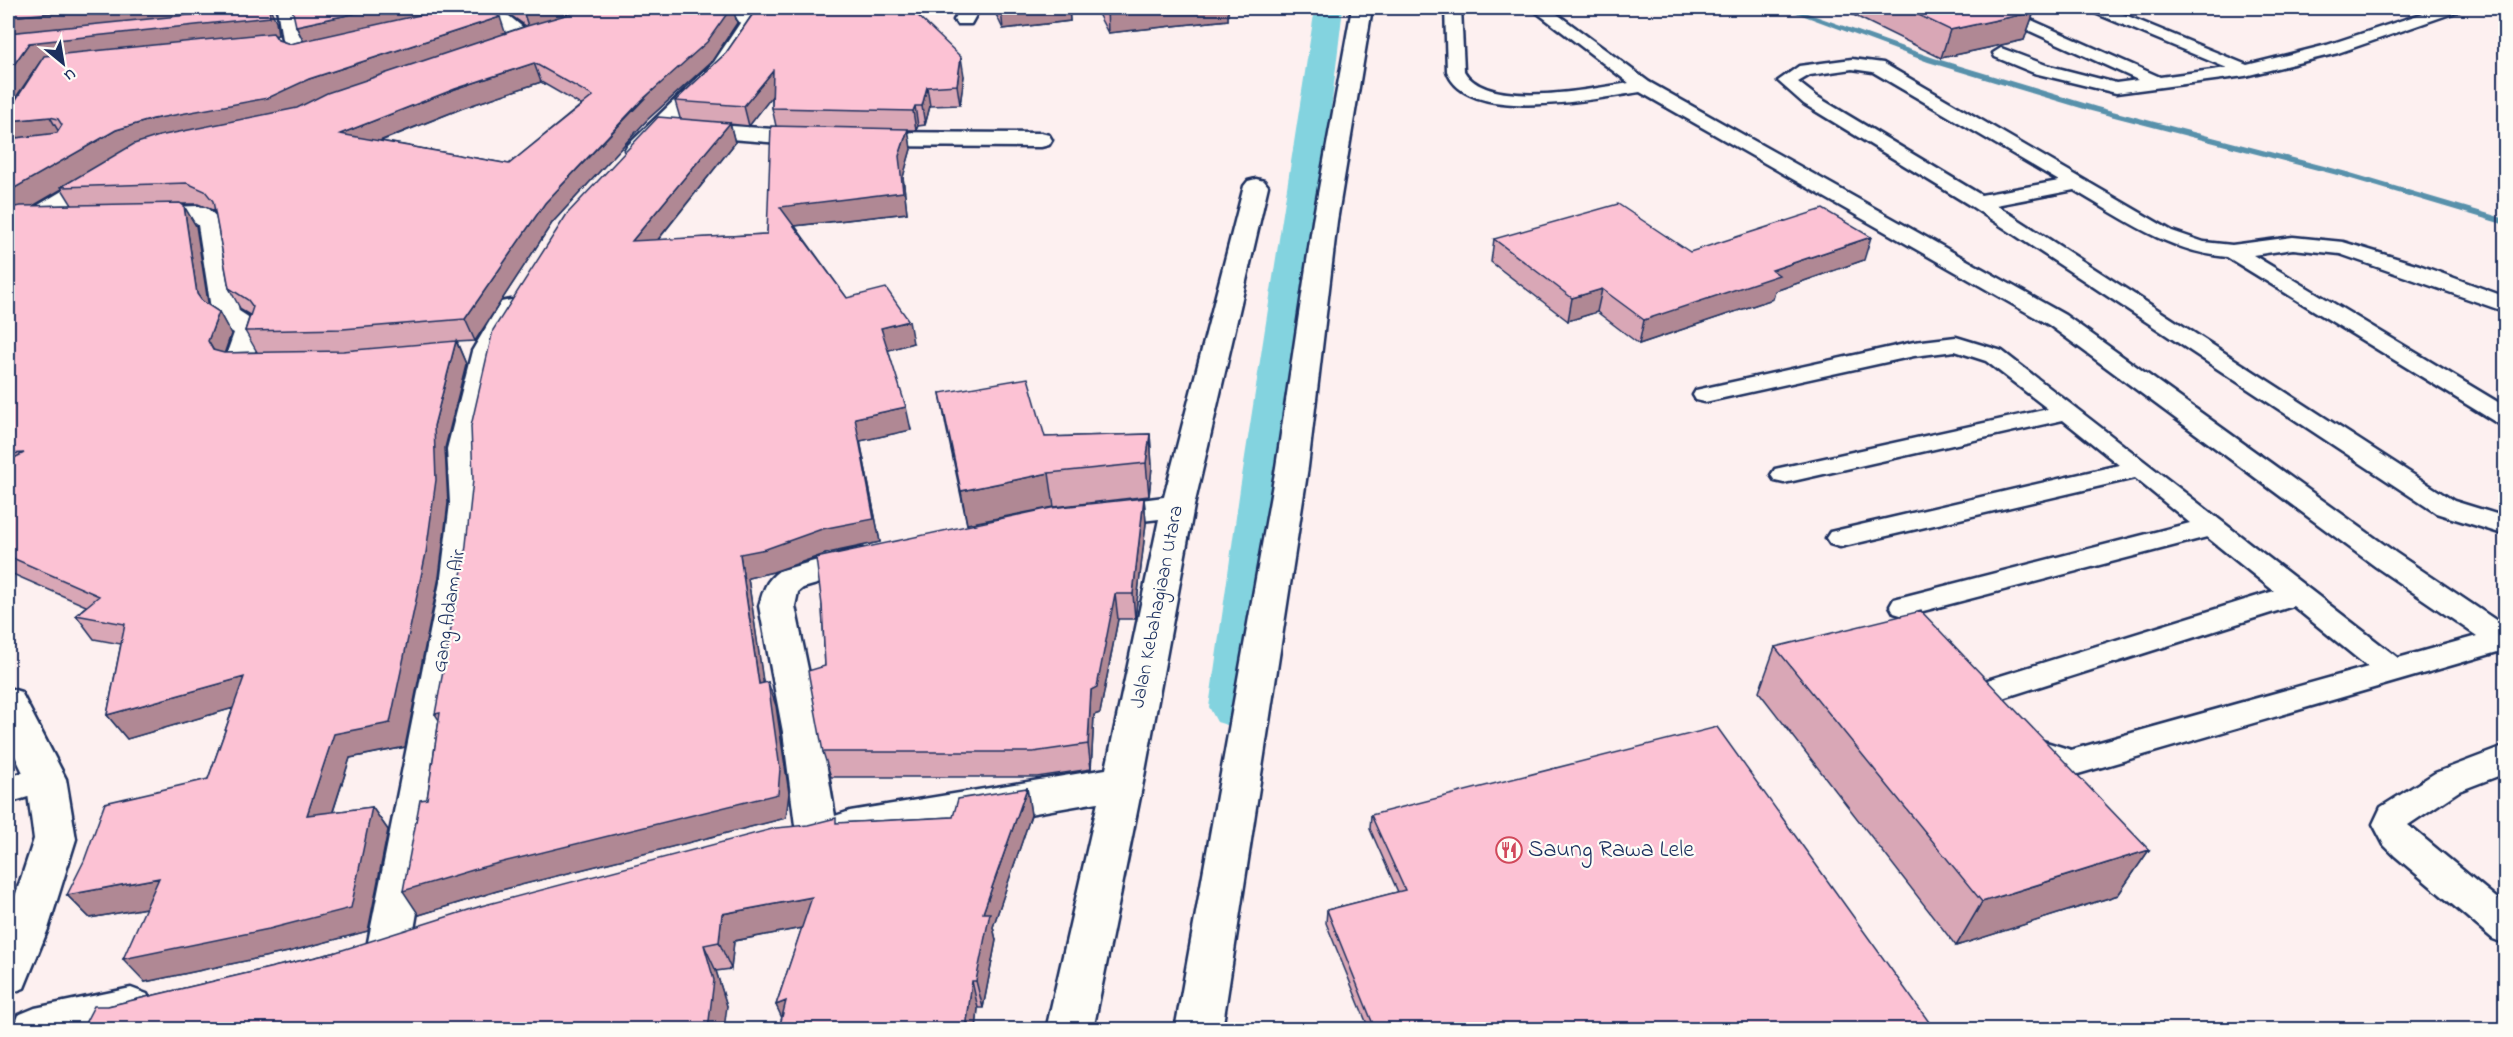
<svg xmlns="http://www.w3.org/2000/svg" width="2513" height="1037" viewBox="0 0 2513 1037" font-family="'Indie Flower',sans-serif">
  <rect width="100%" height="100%" fill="#fdf0f0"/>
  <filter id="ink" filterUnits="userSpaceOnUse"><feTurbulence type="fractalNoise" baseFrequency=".0167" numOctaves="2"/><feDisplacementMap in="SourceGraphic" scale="12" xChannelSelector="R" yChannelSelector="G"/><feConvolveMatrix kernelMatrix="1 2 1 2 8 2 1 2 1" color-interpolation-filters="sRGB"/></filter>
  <g filter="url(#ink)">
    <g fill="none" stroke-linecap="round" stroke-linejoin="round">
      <!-- stream -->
      <path fill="#5991ab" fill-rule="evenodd" d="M1783,8H1793L1934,58L2097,107L2347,172L2506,219V225L2341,176L2091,111L1928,62Z"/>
      <!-- canal -->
      <path fill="#83d3df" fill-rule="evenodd" d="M1315,8H1343L1286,489L1265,707L1257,722L1237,728L1217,722L1209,707L1240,489Z"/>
      <!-- lane casing -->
      <g stroke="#1b2f5e" stroke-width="5">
        <path id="lane" d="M1445,8H1461L1464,71C1487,111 1590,89 1629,83L1531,8H1549L1649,82L2065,315L2396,553L2506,627V653L2501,651L2071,776L2019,759L2014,750L2019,741L2030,737L2071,750L2368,667L2293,606L2003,698L1999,705L2006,716L2001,724C1983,730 1975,722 1966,706L1981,682L2274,591L2207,537L1904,616L1894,613L1890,606L1894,599L2190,523L2135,478L1840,547L1830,544L1826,538L1830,532L2119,465L2063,420L1784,483L1775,481L1771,475L1775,469L2048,409L1986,361L1955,351L1914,356L1705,402L1696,400L1693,395L1696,390L1914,342L1956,337L2002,351L2398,658L2477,636L2376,567L2049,325L1640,92C1599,98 1465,126 1447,71Z
          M1985,8H2004L2160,77L2227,68L2090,11L2089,8H2108L2247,65L2327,45L2439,8H2461L2459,11L2338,53L2245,76L2116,93L2034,73L1995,57L1993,53L2001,48L2046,65L2116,83L2138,80L1986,11Z
          M1852,59L1883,63L2172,231L2204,242L2232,245L2293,237L2343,242L2419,265L2506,297V312L2340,254L2293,249L2253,255L2506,407V425L2497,423L2227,257C2167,251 2125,220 2074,190L1996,205L2454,501L2506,517V535L2436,513L1971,206L1804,104L1778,81L1799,66ZM1852,69L1873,72L2059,181L1981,195L1816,96L1798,82L1810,75Z
          M2506,746V773L2459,791L2408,825L2506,906V944L2493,939L2395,856L2384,845L2373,824L2381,807L2435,773Z
          M46,766L58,770L62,779L58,788L8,803V777Z"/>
      </g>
      <!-- street casing -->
      <g stroke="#1b2f5e" stroke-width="5">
        <path id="street" d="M277,8H296L303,47L330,41L337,43L340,47L337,51L306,59L287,56L284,52Z
          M481,8L509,16L536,38L533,42C515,47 506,29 491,22C478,16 465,24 452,21L449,17L452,13Z
          M730,8H748L760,23L729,70L644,155L636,157L628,155L625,150L628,145L714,62L740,23Z
          M961,8H980L971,24H957L954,20Z
          M1352,8H1372L1337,221L1308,467L1222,1030H1175L1276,467L1313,221Z
          M689,123L817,132L825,134L828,139L825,144L817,146L681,135L678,130L681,125Z
          M865,132L1041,133L1049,135L1052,140L1049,145L1041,147L865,146L857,144L854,139L857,134Z
          M107,167L115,169L119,174L115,179L43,223L34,225L25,223L22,218L25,213L99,169Z
          M1256,179L1264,181L1268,186L1194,506L1143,782L1093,1030H1046L1098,802L850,845L835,839L832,845L817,850L802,845L796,833L783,732L759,606C763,591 766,580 779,571L860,548L872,552L877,560L872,568L803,588L798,592L795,606L821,732L835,816L850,811L1106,769L1159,519L1099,526L1087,523L1083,515L1087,507L1164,497L1244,186L1248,181Z
          M198,206L207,208L222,222L239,311L259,324L263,330L254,355L279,358L283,364L279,370C263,374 243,374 227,370L223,364L234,333L216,321L212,315L198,225L192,221L143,222L134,220L131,215L134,210L143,208Z
          M511,300L521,302L525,308L500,351L479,449L482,503L475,577L411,947L405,961L389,967L373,961L367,947L441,577L450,503L447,449L472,351L501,302Z
          M131,988L147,994L154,1009L147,1024L133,1030H12L18,1015L35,1008Z"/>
      </g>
      <!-- secondary casing -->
      <g stroke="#1b2f5e" stroke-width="5">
        <path id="secondary" d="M8,688L21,692L66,779L76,839L48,929L24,988L8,994V918L34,839L26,779L8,741Z"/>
      </g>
      <!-- lane -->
      <use href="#lane" fill="#fdfcf7" fill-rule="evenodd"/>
      <!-- street -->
      <use href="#street" fill="#fdfcf7" fill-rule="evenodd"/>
      <!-- secondary -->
      <use href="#secondary" fill="#fdfcf7" fill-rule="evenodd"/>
    </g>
    <!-- wall -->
    <path fill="#d9a7b6" stroke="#1b2f5e" stroke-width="1.5" fill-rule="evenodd" d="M8,8L276,21L278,35H275L278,40L290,44L303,41L296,26L505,33L526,26L500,8H733L737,23L712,61L647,120L552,223L475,341L457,342L466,364L445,448L448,503L439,577L405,747L350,758L333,812L372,807L388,830L368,931L288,952L145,982L146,908L90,918L67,895L208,779L233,708L127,739L107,715L121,644L94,639L76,615L86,606L8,572V121L41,62H40ZM541,82L581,105L509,164L381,141L463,108ZM62,189L72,205L32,206ZM182,204H198L215,211L229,288L241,310L250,315L245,331L257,352L225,353L231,334L219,312L208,305L196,226Z
      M750,8H896L964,76L960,105L930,106L925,125L918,126L916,130H908L911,149L903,177L907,213L795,226L847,298L913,343L888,350L911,430L860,441L880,542L828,553L773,572L748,578L763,683L776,706L789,793L786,818L497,891L419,915L427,799L439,720L435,714L680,118L675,101L726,53L754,12ZM772,96V108L776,126L767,234L658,240L735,143L730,124L749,126Z
      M993,8H1069L1070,21L1003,29Z
      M1095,8H1228V20L1108,33Z
      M1839,8H2025L2034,12L2024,40L1941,58Z
      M1494,239L1690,252L1864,260L1775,291L1773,299L1639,344L1597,312L1568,321L1491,262Z
      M940,393L1045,437L1150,434L1152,467L1149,496L1054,507L967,524L946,426Z
      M1144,498L1146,523L1135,619H1118L1100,713L1094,715L1091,769L1037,777H831L823,752L825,666L822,605Z
      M1775,647L2149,850L2118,895L1956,946L1759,692Z
      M1027,788L1031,815L993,927L996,940L983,1008H978L976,1029H779L782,1017L776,1005L802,928L734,941L731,969L716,971L727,1006H108L333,953L838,823L953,817Z
      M1371,815L1934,1029H1369L1326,923L1327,910L1398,892L1370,829Z"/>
    <!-- shaded-wall -->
    <path fill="#b08894" stroke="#1b2f5e" stroke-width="1.5" d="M104,8H261L8,36V17Z
      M269,8H270L276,21L278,35L40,62L8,109V73L29,43Z
      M380,8H466L305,44L296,26Z
      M534,8H600L529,29L523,11Z
      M731,8H733L737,23L712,61L647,120L552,223L475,341L465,319L545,203Z
      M1019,8H1069L1070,21L1003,29L1001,10Z
      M1107,8H1228V20L1108,33Z
      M2034,12L2024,40L1941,58L1950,30Z
      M500,17L506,35L277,117L61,187L62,189L26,210L8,215V191L116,130L153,119L309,79Z
      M961,57L964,76L960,105L957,85Z
      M534,63L541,82L463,108L349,153L340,134L455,89Z
      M773,71L777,90L749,126L744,106Z
      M927,87L930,106L925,125L922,106Z
      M915,106L918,126L916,130L913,111Z
      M50,117L62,137L8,142V121Z
      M730,123L735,143L640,262L632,241Z
      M908,129L911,149L903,177L907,213L785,227L780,207L899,156Z
      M184,206L196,226L210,315L197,294Z
      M1871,237L1864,260L1775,291L1773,299L1639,344L1644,320L1772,270Z
      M1602,289L1597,312L1568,321L1572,298Z
      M219,312L231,334L221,363L208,341Z
      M909,321L913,343L886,351L881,328Z
      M456,341L466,364L445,448L448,503L439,577L405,747L350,758L324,839L307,815L434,426Z
      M906,407L911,430L860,441L880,542L828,553L773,572L748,578L767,708L759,684L740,554L855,418Z
      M1150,434L1152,467L1149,496L1146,463Z
      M1049,473L1054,507L967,524L961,491Z
      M1144,498L1146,523L1135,619L1133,594Z
      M1115,594L1118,619L1100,713L1094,715L1091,769L1088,744L1091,690Z
      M244,677L261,700L127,739L107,715Z
      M768,682L776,706L789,793L786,818L497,891L419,915L403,891Z
      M1027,788L1031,815L993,927L996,940L983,1008L976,981L983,913Z
      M372,807L388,830L368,931L288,952L145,982L123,959Z
      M2149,850L2118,895L1956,946L1982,902Z
      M159,878L179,902L90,918L67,895Z
      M812,897L822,924L734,941L731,969L719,942L722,914Z
      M704,945L716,971L727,1006L724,1029H708Z
      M972,981L978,1008L976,1029H966Z
      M786,1001L787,1029L776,1005Z"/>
    <!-- building -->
    <path fill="#fcc2d4" stroke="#1b2f5e" stroke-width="1.5" fill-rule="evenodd" d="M8,8H104L8,17Z
      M239,8H269L270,17L29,43L8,73V33L199,14Z
      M292,8H380L296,26Z
      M451,8H486L500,17L309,79L268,98L153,119L116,130L13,189L8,191V139L57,133L62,125L58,119L50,117L8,121V112L44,56L273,33L278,40L290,44Z
      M519,8H534L523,11Z
      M590,8H731L707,42L641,101L545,203L465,319L343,329L245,331L253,307L248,300L229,288L213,201L205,191L187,183L61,187L134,144L159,136L297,108L327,93L527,26ZM534,63L593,96L509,164L340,134L455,89Z
      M757,8H896L900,12L912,10L961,57L957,85L927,87L922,106H915L913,111L772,108L773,71L744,106L675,101L726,53Z
      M1000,8H1019L1001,10Z
      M1904,8H2025L2034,12L1950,30Z
      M658,117L730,123L632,241L767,234L771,126L908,129L899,156L903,192L780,207L847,298L886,288L909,321L881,328L906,407L855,418L874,519L822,529L766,549L740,554L759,684L768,682L780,769L778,794L483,867L403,891L420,800L427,799L440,713L435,714L465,554L473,480L471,426L493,330L567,214Z
      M180,203L184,206L197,294L202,301L219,312L208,341L213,350L224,353L343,351L456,341L434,426L436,480L426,553L390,723L334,734L307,815L372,807L351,908L269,929L123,959L159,878L67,895L84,861L105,803L208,779L244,677L107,715L125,624L76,615L99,596L8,556V461L24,453L8,454V208L21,206Z
      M1618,204L1690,252L1823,209L1871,237L1772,270L1779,275L1644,320L1602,289L1572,298L1494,239Z
      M1028,378L1045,437L1150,434L1146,463L1049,473L961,491L940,393Z
      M1144,498L1133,594H1115L1097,687L1091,690L1088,744L1033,752H823L808,671L825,666L822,605L816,558L1051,508Z
      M1921,611L2149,850L1982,902L1775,647Z
      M1717,727L1934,1029H1375L1327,910L1405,890L1371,815Z
      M1027,788L983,913H990L976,981H972L966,1029H779L786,1001L776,1005L812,897L722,914L719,942L704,945L714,980L708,1029H82L94,1006H108L333,953L481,906L776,828L808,825L836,818V823L953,817L958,799Z"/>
  </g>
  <!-- icons -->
  <defs>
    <g id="restaurant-ring" transform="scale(1.35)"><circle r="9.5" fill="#fdfcf7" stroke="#d1495b" stroke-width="1.5"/><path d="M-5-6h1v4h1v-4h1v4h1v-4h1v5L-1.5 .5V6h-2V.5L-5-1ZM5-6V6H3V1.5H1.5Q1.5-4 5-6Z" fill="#d1495b"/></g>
  </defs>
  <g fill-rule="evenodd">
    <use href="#restaurant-ring" x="1509" y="850"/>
  </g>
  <g text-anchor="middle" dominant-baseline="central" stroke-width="4.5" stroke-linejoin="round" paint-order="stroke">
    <!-- street labels -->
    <g font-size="20" fill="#1b2f5e" stroke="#fdfcf7">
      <text transform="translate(1158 607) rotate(-79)">Jalan Kebahagiaan Utara</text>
      <text transform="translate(450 611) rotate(-81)">Gang Adam Air</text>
    </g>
    <!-- near-poi labels -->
    <g font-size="24" fill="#1b2f5e" stroke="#fdfcf7" text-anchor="start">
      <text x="1528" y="850">Saung Rawa Lele</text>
    </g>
  </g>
  <!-- margin -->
  <rect width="2513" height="1037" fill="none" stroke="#fdfcf7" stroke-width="30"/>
  <rect x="15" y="15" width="2483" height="1007" fill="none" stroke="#1b2f5e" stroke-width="2" filter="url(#ink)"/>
  <!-- north arrow -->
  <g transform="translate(63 63) rotate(150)" stroke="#fdfcf7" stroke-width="4.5" paint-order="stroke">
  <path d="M0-4.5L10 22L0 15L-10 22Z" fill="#1b2f5e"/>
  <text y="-9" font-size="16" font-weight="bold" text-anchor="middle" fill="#1b2f5e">U</text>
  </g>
</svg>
